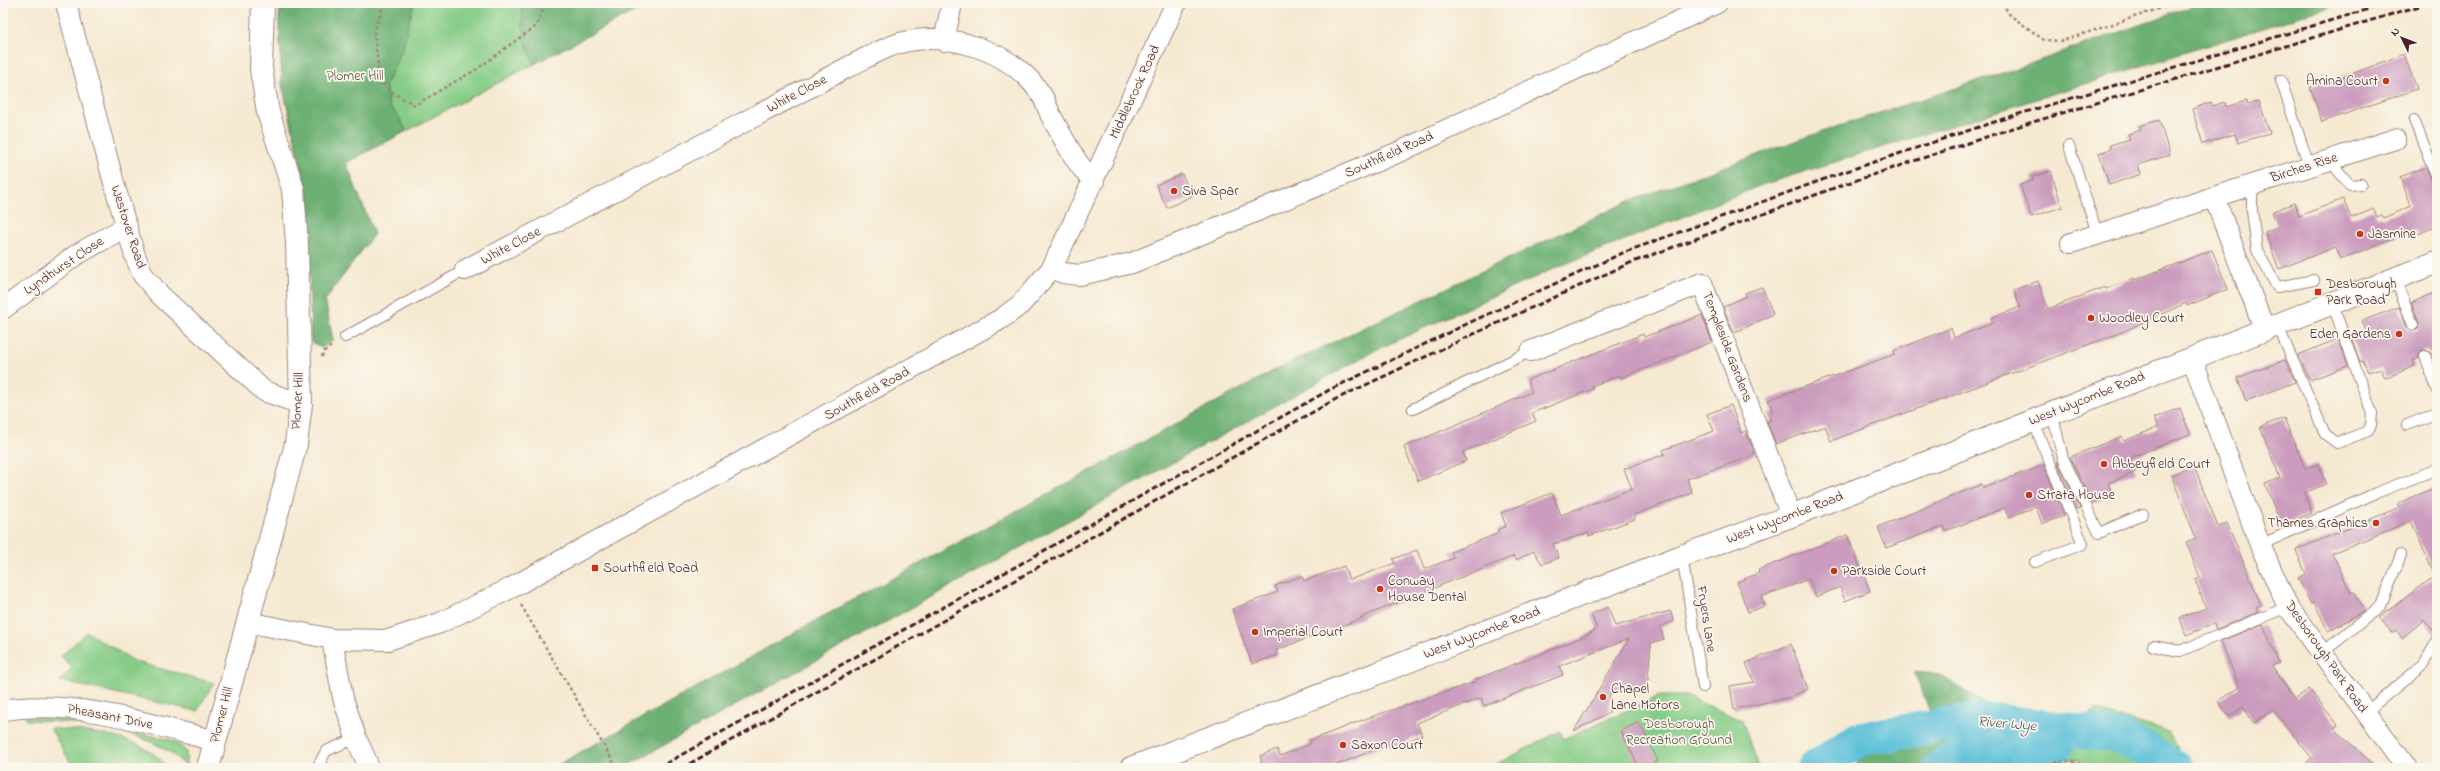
<svg xmlns="http://www.w3.org/2000/svg" width="2440" height="771" viewBox="0 0 2440 771" font-family="'Indie Flower',sans-serif">
  <rect width="100%" height="100%" fill="#fbf7ec"/>
  <filter id="ink" filterUnits="userSpaceOnUse"><feTurbulence type="fractalNoise" baseFrequency=".025" numOctaves="2"/><feDisplacementMap in="SourceGraphic" scale="8" xChannelSelector="R" yChannelSelector="G"/><feConvolveMatrix kernelMatrix="1 2 1 2 8 2 1 2 1" color-interpolation-filters="sRGB"/></filter>
  <filter id="wash" filterUnits="userSpaceOnUse"><feTurbulence type="fractalNoise" baseFrequency=".012" numOctaves="4" result="noise"/><feDisplacementMap in="SourceGraphic" scale="16" xChannelSelector="R" yChannelSelector="G"/><feGaussianBlur stdDeviation="0.9" result="paint"/><feColorMatrix in="noise" values="0 0 0 0 0 0 0 0 0 0 0 0 0 0 0 0 0 1.4 0 .05"/><feComposite in="paint" operator="in"/></filter>
  <g filter="url(#wash)">
    <rect width="100%" height="100%" fill="#f5e9d1"/>
    <!-- green -->
    <path fill="#86cc86" stroke="#687658" d="M280,3H650L346,163L374,234L325,300L333,340L322,348L311,342L308,194L282,84L279,21Z
      M87,632L136,662L214,683L197,711L59,681L72,668L61,656Z
      M1659,696H1686L1742,720L1759,768H1489L1560,731L1563,739Z
      M2096,710L2168,732L2186,762L2195,768H2098C2068,748 2036,768 2004,768L2024,765L2054,737Z
      M26,716L76,718L175,741L186,751L187,767C181,762 175,755 168,751C128,726 72,722 26,720Z
      M50,728C81,731 126,734 152,753C158,756 163,763 168,768H74Z"/>
    <!-- forest -->
    <path fill="#6cb073" stroke="#5b684f" d="M280,3H414L403,47L385,86L390,107L399,117L406,131L346,163L374,234L325,300L333,340L322,348L311,342L308,194L282,84L279,21Z
      M522,3H650L534,64C525,44 521,25 522,3Z
      M2201,3H2343L1762,185L1553,269L1378,349L623,768H552L842,606L1277,369L1627,202L1821,132L2027,65Z
      M1914,672L1939,674L1994,710L1981,718L1937,728Z
      M1998,722L2056,734C2053,740 2029,763 2022,765C2007,770 1979,771 1964,766L1960,768H1858L1856,746L1885,739L1930,737Z"/>
    <g fill="none" stroke-linecap="round" stroke-linejoin="round">
      <!-- river -->
      <path stroke="#5bc0d9" stroke-width="35" d="M1815,768L1859,739L1982,719L2122,737L2176,768
        M1940,768C1971,742 2017,747 2056,746"/>
    </g>
    <g id="blocks">
      <!-- building -->
      <path fill="#cb9cbe" d="M2404,54L2417,89L2322,122L2310,87L2330,82Z
        M2246,101L2247,105L2259,101L2270,133L2238,143L2235,134L2203,144L2192,109L2211,102L2212,106L2225,102L2226,107Z
        M2159,120L2170,155L2138,165L2141,174L2109,185L2099,153L2111,149L2110,145L2130,139L2128,134L2141,130L2139,126Z
        M2426,167L2431,181L2437,184V226L2418,234L2416,230L2341,259L2336,247L2279,269L2265,232L2278,226L2272,212L2294,203L2299,216L2343,199L2351,218L2374,209L2377,217L2381,215L2383,218L2411,206L2400,177Z
        M2051,171L2062,207L2031,217L2020,185L2033,181L2032,177Z
        M1182,174L1192,196L1167,208L1156,185Z
        M2212,250L2228,289L2187,306L2186,303L2122,332L1831,441L1825,426L1776,444L1767,422L1771,420L1769,414L1773,413L1768,400L1895,354L1894,351L1951,328L1954,338L1993,323L1991,318L2020,307L2014,290L2038,281L2048,309L2105,287L2106,289L2134,278L2135,280Z
        M1762,287L1773,314L1734,333L1723,307L1746,296L1745,293Z
        M2437,292V351L2431,354L2426,350H2422L2419,354V358L2413,361L2415,366L2385,378L2381,368L2368,372L2363,360L2360,362L2351,337L2366,331L2362,321L2399,307L2407,328L2415,331L2418,329L2419,323L2411,303Z
        M1702,315L1712,342L1621,378L1620,375L1592,386L1593,389L1532,413L1536,421L1463,452L1466,461L1418,481L1404,447L1532,392L1527,380L1643,334L1644,337Z
        M2338,339L2348,366L2310,380L2298,355Z
        M2285,360L2295,382L2246,401L2237,378Z
        M1731,405L1741,433L1746,431L1755,455L1687,479L1692,493L1634,515L1635,519L1589,536L1588,533L1553,544L1559,558L1542,564L1534,551L1516,560L1514,556L1362,617L1363,618L1276,650L1278,655L1252,664L1232,609L1278,592L1275,586L1302,576L1304,581L1344,566L1349,580L1395,563L1393,559L1417,550L1424,569L1454,558L1451,552L1499,533L1497,530L1506,526L1501,513L1552,493L1561,515L1632,489L1624,469L1665,454L1663,450L1714,431L1707,414Z
        M2180,408L2190,434L2130,458L2136,472L2108,483L2113,495L2092,503L2070,457L2122,436L2124,441L2158,427L2154,418Z
        M2284,418L2305,469L2318,464L2326,484L2304,493L2312,513L2281,525L2265,484L2280,478L2260,427Z
        M2057,462H2058L2080,508L2076,509Z
        M2044,465L2064,516L2042,524L2036,507L2008,517L2005,508L1945,531L1944,526L1886,548L1878,527L1982,484L1983,488Z
        M2194,466L2218,527L2227,523L2261,605L2256,607L2258,612L2216,629L2214,624L2186,635L2180,618L2206,608L2195,580L2200,578L2186,542L2196,538L2171,475Z
        M2437,487V635L2424,620L2402,638L2396,630L2392,633L2379,617L2435,576L2411,521L2332,553L2351,593L2354,592L2364,611L2328,631L2314,602L2311,604L2298,578L2306,574L2296,550L2400,507L2398,503Z
        M1847,535L1870,591L1845,601L1840,587L1816,597L1809,579L1761,597L1765,606L1748,612L1737,582L1759,573L1758,570Z
        M1608,607L1615,626L1670,611L1674,621L1660,627L1664,639L1651,643L1647,690L1610,692L1609,713L1574,731L1629,639L1559,666L1563,675L1484,706L1481,698L1417,723L1422,735L1390,748L1389,744L1329,768H1251L1262,762L1260,756L1277,749L1280,756L1310,744L1309,741L1365,719L1475,682L1474,680L1583,637L1597,629L1591,614Z
        M2263,624L2279,663L2272,666L2295,699L2309,689L2338,725L2334,728L2377,768H2303L2312,758L2273,710L2254,723L2243,707L2229,717L2218,701L2239,687L2221,641Z
        M1791,644L1808,689L1788,698L1734,709L1730,686L1754,682L1746,663Z
        M1639,722L1658,761L1644,768H1639L1621,731Z"/>
    </g>
  </g>
  <g filter="url(#ink)">
    <use href="#blocks" fill-opacity="0" stroke="#a0847e" stroke-width="1"/>
    <g fill="none" stroke-linecap="round" stroke-linejoin="round">
      <!-- service casing -->
      <g stroke="#a0847e" stroke-width="12">
        <path id="service" d="M2281,80L2309,166
          M2414,120L2437,178
          M2069,146L2097,233
          M2329,160L2350,185L2361,184
          M2252,185V210L2257,250L2277,287L2314,280
          M2395,278L2413,325
          M2277,324L2325,434L2337,443L2368,431L2371,425L2372,413L2332,303
          M345,337L465,270
          M2425,356L2437,389
          M1413,409L1531,351
          M2052,413L2063,458L2099,533L2143,514
          M2033,421L2083,544L2035,562
          M2407,425L2437,413
          M2260,545L2376,493L2437,469
          M1682,556L1703,687
          M2153,646L2180,651L2288,607
          M2322,653L2381,606L2401,555
          M2366,712L2424,664L2437,641
          M317,768L326,751L356,738"/>
      </g>
      <!-- minor casing -->
      <g stroke="#a0847e" stroke-width="22">
        <path id="minor" d="M66,3L115,187L135,256L143,275L160,295L264,391L301,404
          M944,41L952,3
          M2071,243L2214,197
          M1052,268L1063,273L1080,275L1132,263L1399,152L1717,3
          M465,270L850,66C866,58 883,48 900,43C949,30 1012,51 1041,94C1045,100 1048,109 1051,116C1064,139 1075,163 1094,182
          M3,309L76,255L127,226
          M2264,328L2214,197L2395,139
          M1531,351L1702,283L1791,516
          M2192,358L2260,545L2288,607L2407,768
          M248,622L332,639L388,640L440,623L511,588L1001,319L1020,305L1052,268L1176,3
          M332,639L343,698L356,738L367,762
          M3,710C75,699 147,723 215,741"/>
      </g>
      <!-- tertiary casing -->
      <g stroke="#a0847e" stroke-width="24">
        <path id="tertiary" d="M208,768L296,444L301,404L297,244L293,189L268,112L261,69L263,3"/>
      </g>
      <!-- primary casing -->
      <g stroke="#a0847e" stroke-width="24">
        <path id="primary" d="M1131,768L1682,556L1791,516L2437,262"/>
      </g>
      <!-- path -->
      <path stroke="#a0847e" stroke-width="2.5" stroke-dasharray="3 3" stroke-linecap="butt" d="M384,3L374,33L380,82L395,94L415,105L477,69L536,26L546,3
        M2002,3L2010,15L2044,40L2062,41L2176,3
        M322,357L323,352L333,345
        M521,605L617,768
        M2031,768C2047,762 2075,757 2090,768"/>
      <!-- service -->
      <use href="#service" stroke="#fff" stroke-width="10"/>
      <!-- minor -->
      <use href="#minor" stroke="#fff" stroke-width="20"/>
      <!-- tertiary -->
      <use href="#tertiary" stroke="#fff" stroke-width="22"/>
      <!-- primary -->
      <use href="#primary" stroke="#fff" stroke-width="22"/>
      <!-- rail -->
      <path stroke="#4a1f2b" stroke-width="3" stroke-dasharray="6 3" stroke-linecap="butt" d="M658,768L1331,389L1473,321L1625,252L1841,173L2009,117L2389,3
        M682,768L1336,399L1478,332L1630,263L1845,184L2013,128L2429,3"/>
    </g>
  </g>
  <!-- markers -->
  <g fill="#c8321e" stroke="#fbf7ec" stroke-width="1.5">
    <circle cx="2386" cy="81" r="4"/>
    <circle cx="1174" cy="191" r="4"/>
    <circle cx="2360" cy="234" r="4"/>
    <rect x="2314" y="288" width="8" height="8" rx="2"/>
    <circle cx="2091" cy="318" r="4"/>
    <circle cx="2399" cy="334" r="4"/>
    <circle cx="2104" cy="464" r="4"/>
    <circle cx="2029" cy="495" r="4"/>
    <circle cx="2376" cy="523" r="4"/>
    <rect x="591" y="564" width="8" height="8" rx="2"/>
    <circle cx="1834" cy="571" r="4"/>
    <circle cx="1380" cy="589" r="4"/>
    <circle cx="1255" cy="632" r="4"/>
    <circle cx="1603" cy="697" r="4"/>
    <circle cx="1343" cy="745" r="4"/>
  </g>
  <g text-anchor="middle" dominant-baseline="central" stroke-width="3.5" stroke-linejoin="round" paint-order="stroke">
    <!-- park labels -->
    <g font-size="14" fill="#5c5346" stroke="#fbf7ec">
      <text x="355" y="76">Plomer Hill</text>
      <text x="1679" y="724">Desborough<tspan x="1679" dy="16">Recreation Ground</tspan></text>
    </g>
    <!-- poi labels -->
    <g font-size="14" fill="#4a1f2b" stroke="#fbf7ec" text-anchor="start">
      <text x="2378" y="81" text-anchor="end">Amina Court</text>
      <text x="1182" y="191">Siva Spar</text>
      <text x="2368" y="234">Jasmine</text>
      <text x="2326" y="284">Desborough<tspan x="2326" dy="16">Park Road</tspan></text>
      <text x="2099" y="318">Woodley Court</text>
      <text x="2391" y="334" text-anchor="end">Eden Gardens</text>
      <text x="2112" y="464">Abbeyfield Court</text>
      <text x="2037" y="495">Strata House</text>
      <text x="2368" y="523" text-anchor="end">Thames Graphics</text>
      <text x="603" y="568">Southfield Road</text>
      <text x="1842" y="571">Parkside Court</text>
      <text x="1388" y="581">Conway<tspan x="1388" dy="16">House Dental</tspan></text>
      <text x="1263" y="632">Imperial Court</text>
      <text x="1611" y="689">Chapel<tspan x="1611" dy="16">Lane Motors</tspan></text>
      <text x="1351" y="745">Saxon Court</text>
    </g>
    <!-- street labels -->
    <g font-size="14" fill="#4a1f2b" stroke="#fbf7ec">
      <text transform="translate(1135 92) rotate(-65)">Middlebrook Road</text>
      <text transform="translate(797 94) rotate(-28)">White Close</text>
      <text transform="translate(1389 155) rotate(-24)">Southfield Road</text>
      <text transform="translate(2304 168) rotate(-18)">Birches Rise</text>
      <text transform="translate(128 227) rotate(72)">Westover Road</text>
      <text transform="translate(511 246) rotate(-28)">White Close</text>
      <text transform="translate(64 266) rotate(-34)">Lyndhurst Close</text>
      <text transform="translate(1727 347) rotate(69)">Templeside Gardens</text>
      <text transform="translate(867 394) rotate(-29)">Southfield Road</text>
      <text transform="translate(2087 399) rotate(-22)">West Wycombe Road</text>
      <text transform="translate(298 401) rotate(-87)">Plomer Hill</text>
      <text transform="translate(1785 518) rotate(-21)">West Wycombe Road</text>
      <text transform="translate(1706 619) rotate(81)">Fryers Lane</text>
      <text transform="translate(1482 633) rotate(-21)">West Wycombe Road</text>
      <text transform="translate(2326 657) rotate(55)">Desborough Park Road</text>
      <text transform="translate(222 715) rotate(-75)">Plomer Hill</text>
      <text transform="translate(110 717) rotate(11)">Pheasant Drive</text>
    </g>
    <!-- water labels -->
    <g font-size="15" font-style="italic" fill="#505768" stroke="#fbf7ec">
      <text transform="translate(2007 724) rotate(5)">River Wye</text>
    </g>
  </g>
  <!-- margin -->
  <rect width="2440" height="771" fill="none" stroke="#fbf7ec" stroke-width="16"/>
  <!-- north arrow -->
  <g transform="translate(2402 38) rotate(313)" stroke="#fbf7ec" stroke-width="3" paint-order="stroke">
  <path d="M0-3L7 15L0 10L-7 15Z" fill="#4a1f2b"/>
  <text y="-6" font-size="11" font-weight="bold" text-anchor="middle" fill="#4a1f2b">N</text>
  </g>
</svg>
